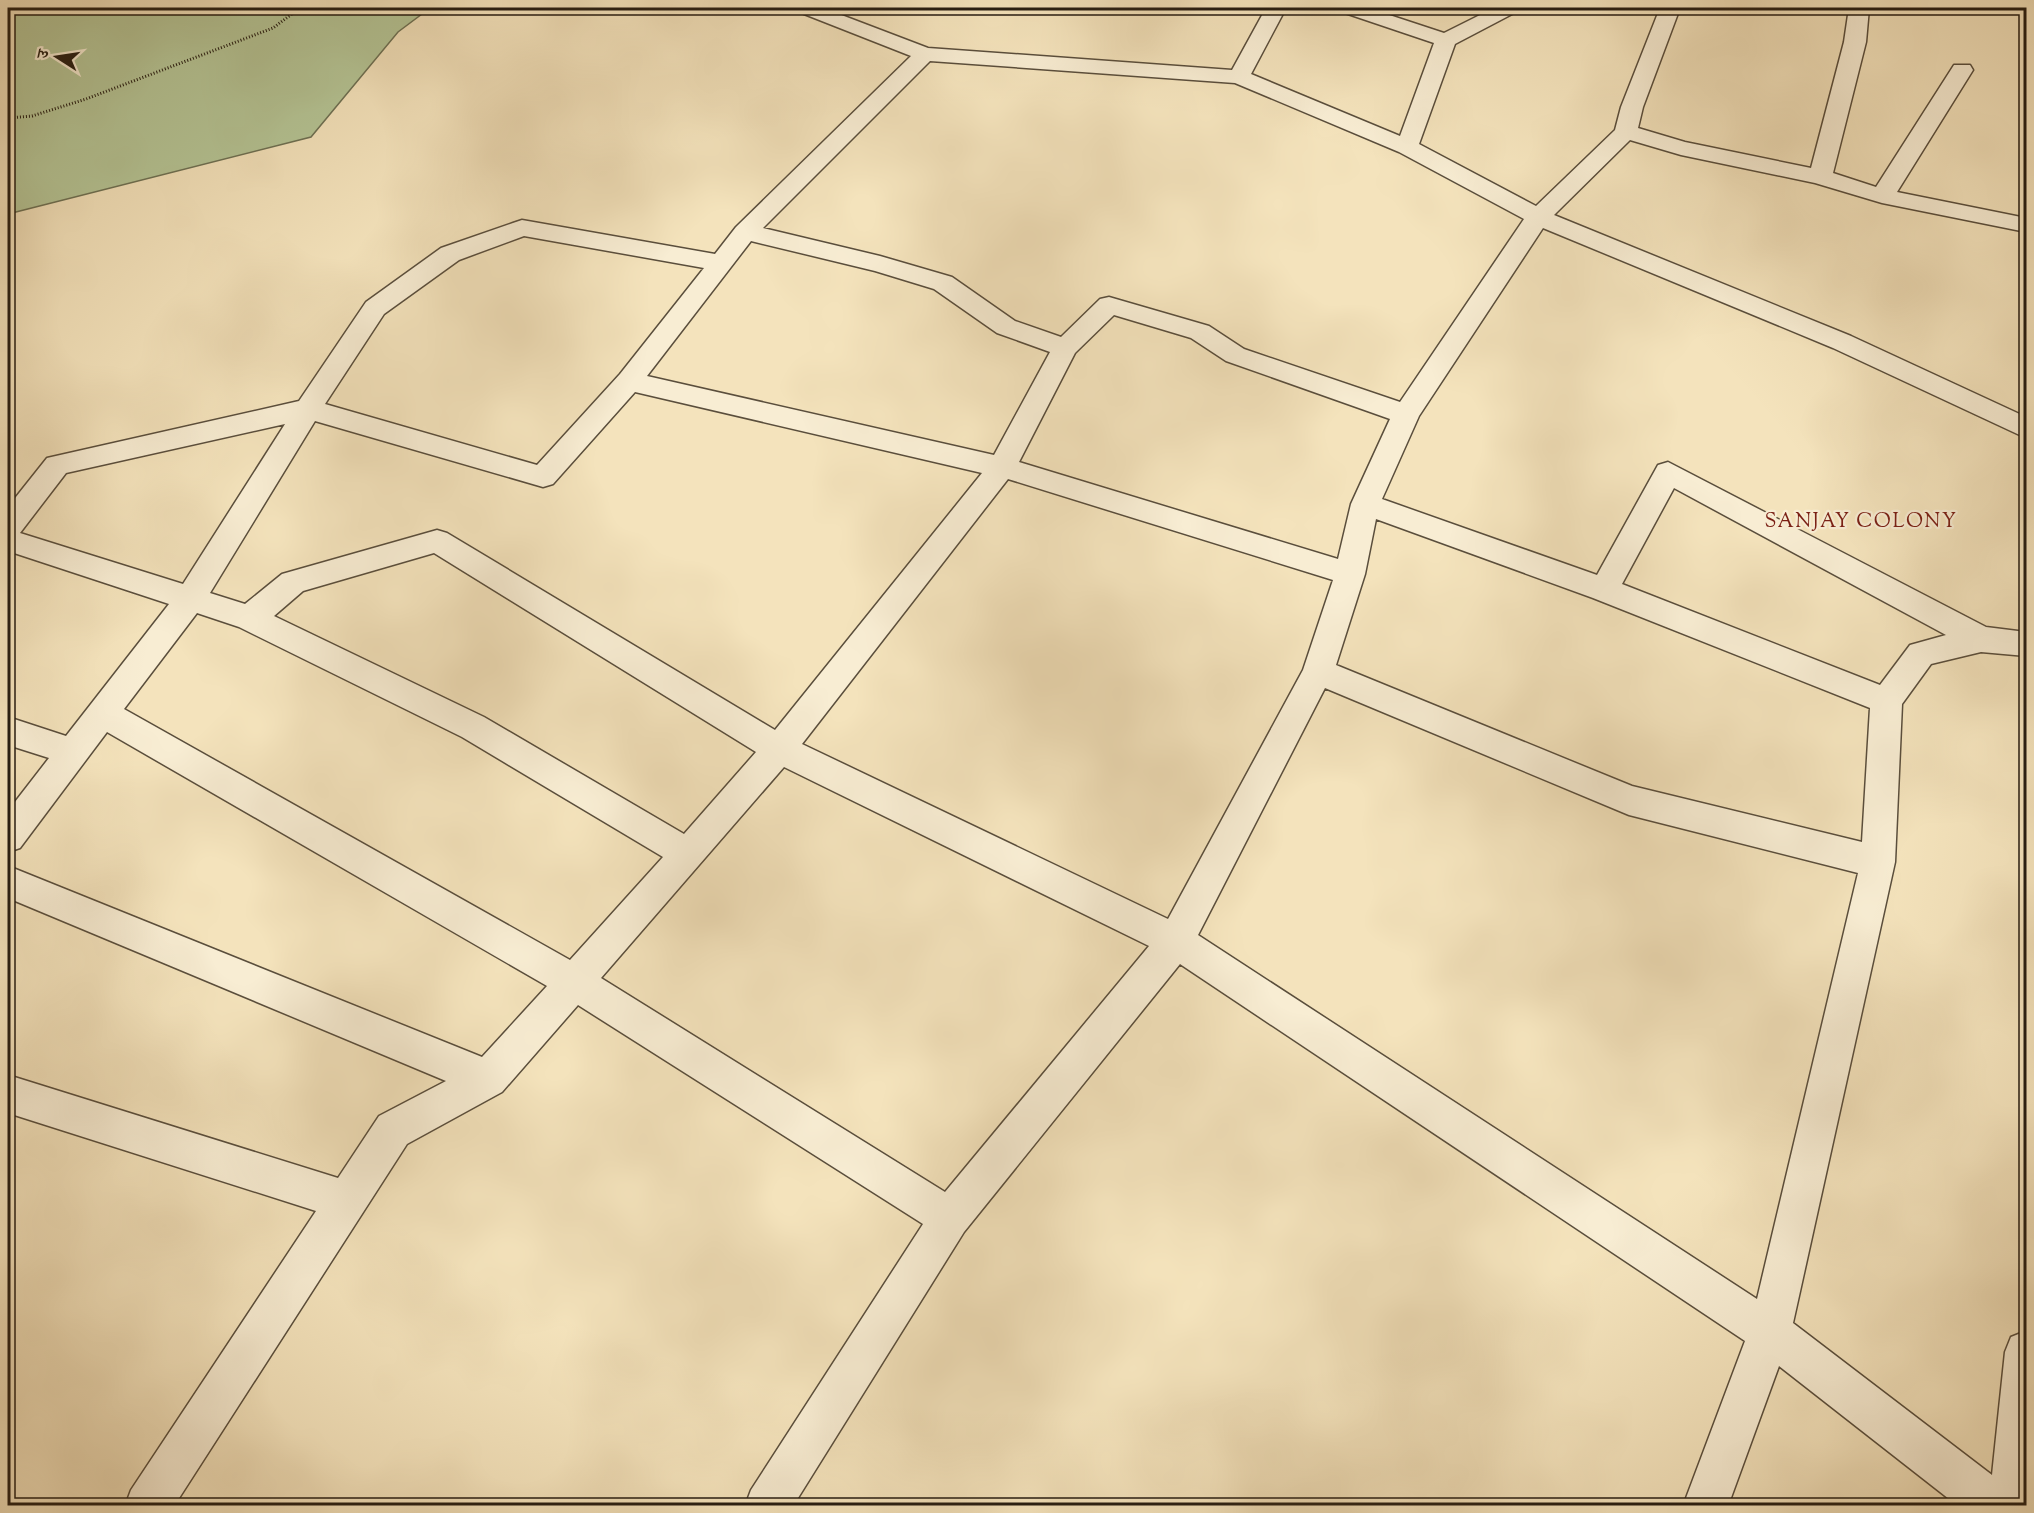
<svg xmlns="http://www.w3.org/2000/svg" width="2034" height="1513" viewBox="0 0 2034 1513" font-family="'Sorts Mill Goudy','Noto Serif Devanagari',serif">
  <rect width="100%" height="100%" fill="#f4e3bc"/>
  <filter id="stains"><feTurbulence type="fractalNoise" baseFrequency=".00333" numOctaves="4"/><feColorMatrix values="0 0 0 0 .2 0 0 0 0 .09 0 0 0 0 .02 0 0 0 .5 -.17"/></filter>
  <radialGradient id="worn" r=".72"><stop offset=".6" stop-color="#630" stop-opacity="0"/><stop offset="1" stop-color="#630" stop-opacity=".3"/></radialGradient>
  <!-- green -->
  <path fill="#b5c596" stroke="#6e7154" stroke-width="1.5" d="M8,8H430L398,32L311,137L8,214Z"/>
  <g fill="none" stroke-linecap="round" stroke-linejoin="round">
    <!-- minor casing -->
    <g stroke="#5a4e3c" stroke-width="3">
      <path id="minor" d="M796,8H823L928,48L1232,70L1266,8H1286L1251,74L1400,136L1434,43L1342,12L1339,8H1368L1444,33L1494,8H1519L1516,12L1455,44L1419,144L1536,206L1615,130L1621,107L1660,8H1680L1643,107L1638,128L1685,142L1811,168L1844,42L1849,8H1869L1866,42L1833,173L1876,187L1954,65H1970L1973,70L1897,192L2026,218V232L1882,203L1815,183L1681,155L1630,140L1554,215L1851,336L2026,417V438L1833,348L1543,228L1419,416L1382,499L1597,575L1658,465L1668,462L1986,627L2026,632V656L1981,652L1931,664L1902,704L1895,862L1793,1323L1992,1475L2005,1352L2011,1337L2026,1331V1506H1958L1779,1366L1728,1506H1683L1745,1341L1180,964L964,1232L793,1506H745L751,1490L923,1224L578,1005L502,1092L407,1144L174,1506H125L131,1490L316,1211L8,1113V1075L338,1178L379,1116L446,1081L8,898V866L482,1057L547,986L107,732L20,848L8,852V811L49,758L8,745V717L66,736L169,604L8,551V507L47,458L299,401L366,302L441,248L513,223L522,220L715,254L736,227L911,56L799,12ZM930,61L1235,83L1399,152L1524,219L1400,402L1244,349L1209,326L1109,297L1100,299L1061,337L1015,321L952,277L880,256L763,228ZM524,236L704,268L620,374L537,465L325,404L384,314L459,260ZM751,241L875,271L934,289L997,333L1050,352L994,455L647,376ZM1114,315L1191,338L1226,361L1390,419L1351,504L1338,559L1019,462L1075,353ZM635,392L982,473L775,730L447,533L437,530L282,574L245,604L210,593L315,421L543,487L553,484ZM285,424L183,584L20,533L66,473ZM1008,479L1333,580L1303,670L1168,919L802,744ZM1674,488L1946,635L1910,645L1880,685L1622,584ZM1376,519L1593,598L1870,708L1862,842L1632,786L1336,665L1365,574ZM434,553L756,752L684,834L484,717L274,616L303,591ZM197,613L239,627L462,737L663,857L570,960L124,709ZM1325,688L1629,815L1858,873L1757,1299L1198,935ZM784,767L1149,946L945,1192L601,978Z"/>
    </g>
    <!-- path -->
    <path stroke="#261d12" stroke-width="3" stroke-dasharray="1 2" stroke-linecap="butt" d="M8,118L32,116L86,99L273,28L300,8"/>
    <!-- minor -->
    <use href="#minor" fill="#f8edd3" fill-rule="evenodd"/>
  </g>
  <g text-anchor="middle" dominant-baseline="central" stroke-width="4.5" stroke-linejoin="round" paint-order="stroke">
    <!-- neighbourhood labels -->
    <g font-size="20" letter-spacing="1.5" fill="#7a1f14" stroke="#f8edd3">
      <text x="1861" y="522">SANJAY COLONY</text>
    </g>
  </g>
  <!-- margin -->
  <rect width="2034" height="1513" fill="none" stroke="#f4e3bc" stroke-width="30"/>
  <rect x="9" y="9" width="2016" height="1495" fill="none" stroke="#261d12" stroke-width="3"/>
  <rect x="15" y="15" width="2004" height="1483" fill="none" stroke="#261d12" stroke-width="1.5"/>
  <!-- north arrow -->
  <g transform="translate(57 57) rotate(282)" stroke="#f8edd3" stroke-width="4.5" paint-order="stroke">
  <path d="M0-4.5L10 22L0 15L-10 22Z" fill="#261d12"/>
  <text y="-9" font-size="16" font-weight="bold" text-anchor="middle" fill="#261d12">उ</text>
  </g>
  <rect width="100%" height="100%" filter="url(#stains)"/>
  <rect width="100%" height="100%" fill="url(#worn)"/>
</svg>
